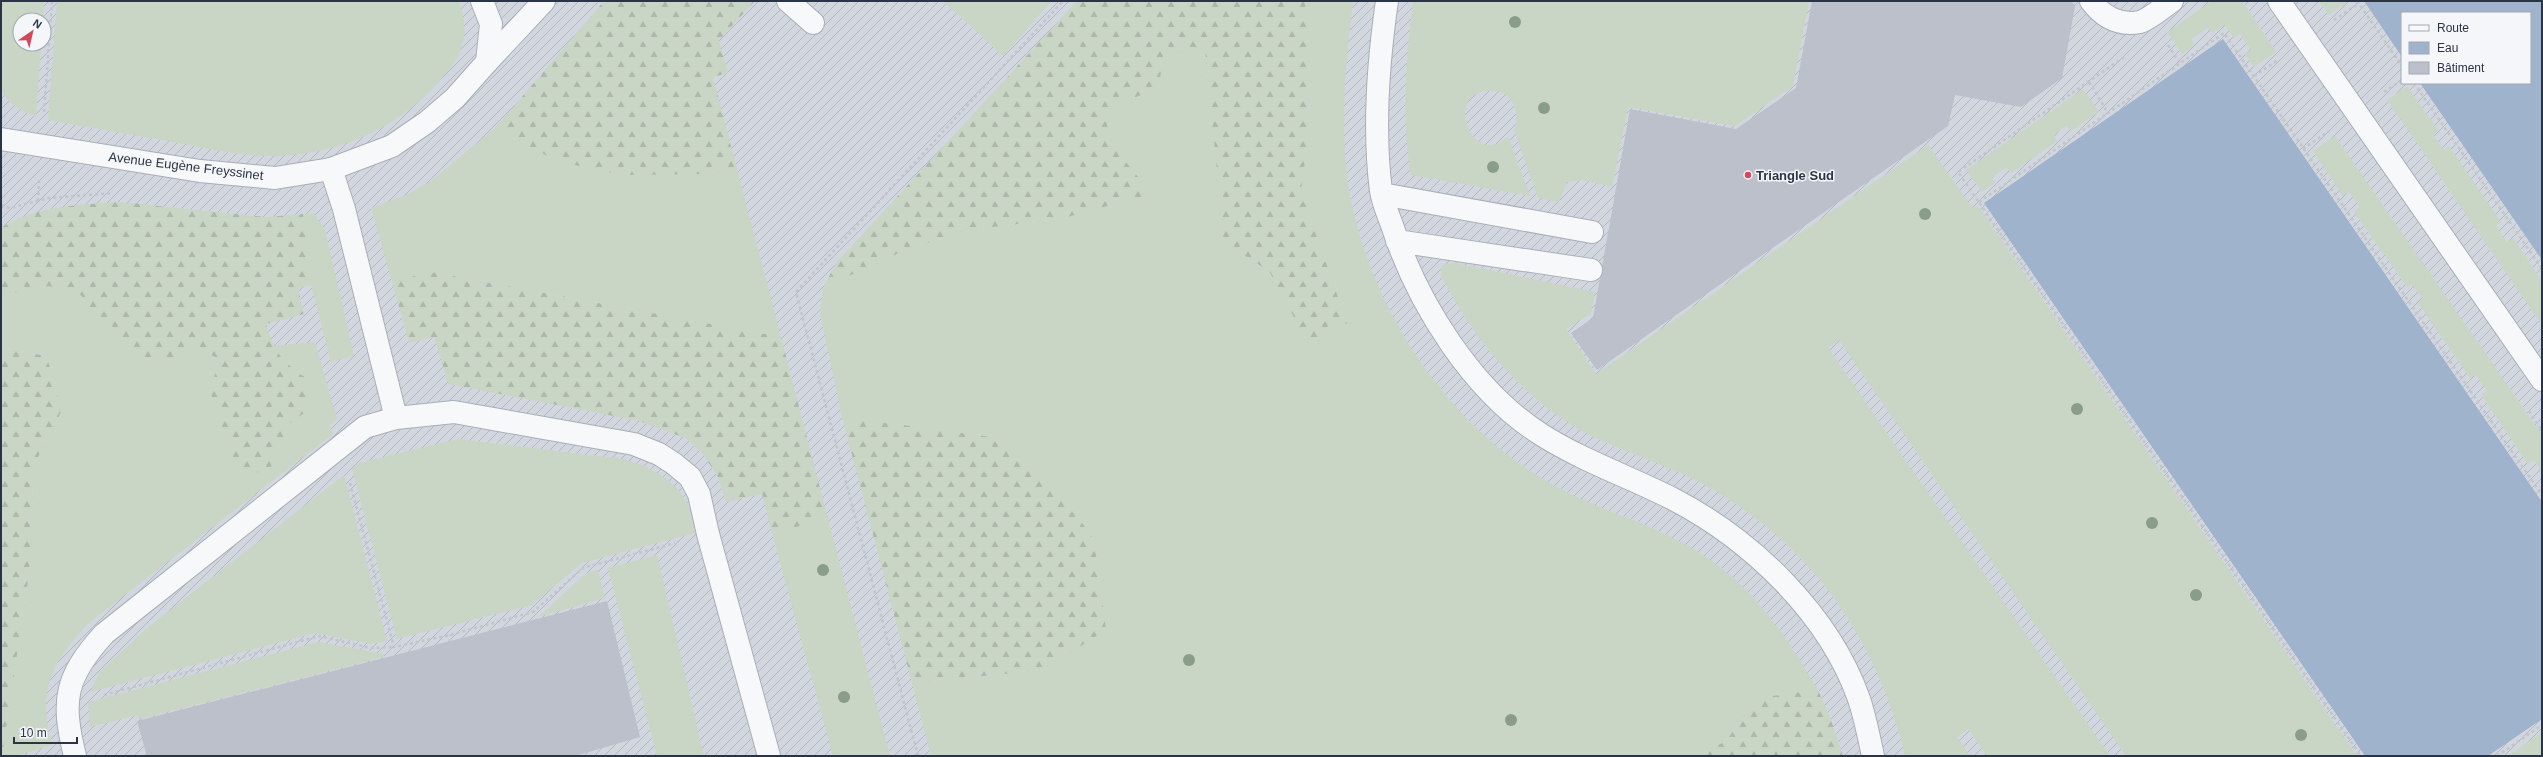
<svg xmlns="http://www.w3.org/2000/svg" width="2543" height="757" viewBox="0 0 2543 757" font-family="Arial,sans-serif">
  <defs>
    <pattern id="industrial-furrows" width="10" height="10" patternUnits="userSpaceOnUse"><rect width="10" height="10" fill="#d2d6de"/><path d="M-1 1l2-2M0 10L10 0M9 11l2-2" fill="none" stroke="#b4b8c0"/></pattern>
    <pattern id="forest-firs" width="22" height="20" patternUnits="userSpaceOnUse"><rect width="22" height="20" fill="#c9d6c5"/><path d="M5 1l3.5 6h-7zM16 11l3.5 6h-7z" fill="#adb8ab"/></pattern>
  </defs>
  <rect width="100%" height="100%" fill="#e4e7ec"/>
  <!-- industrial -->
  <path fill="url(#industrial-furrows)" fill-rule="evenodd" d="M1,1H2542V756H1ZM2402,13H2530V83H2402ZM20,20H44V44H20Z"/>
  <!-- grass -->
  <path fill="#c9d6c5" d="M1,1H44L43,20H20V44H41L36,116C23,112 8,104 2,91C0,83 1,15 1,1Z
    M57,1H459C472,38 461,57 436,85C393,132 332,156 269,156C237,156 204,147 173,142C131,135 90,127 48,120Z
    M943,1H1052L1003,56Z
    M1305,1H1353C1345,68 1338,138 1352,205C1377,320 1452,430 1557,487C1593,507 1633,518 1669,536C1742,570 1779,624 1818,690L1757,698L1726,741L1697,756H931L912,683L1043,670L992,437L842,417L820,314L823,288L903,251L968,230L1060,219L1151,194L1107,139L1108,108L1159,88L1163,55L1205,48L1224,243L1269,271L1310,347L1347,323L1301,191L1311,113Z
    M1413,1H1809L1793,86L1735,126L1628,107L1612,187L1583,180L1567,182L1559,202L1538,198L1514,130C1520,115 1514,93 1496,91C1439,85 1472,173 1508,136L1530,196L1411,175C1401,118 1406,58 1413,1Z
    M2212,1H2242L2276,52L2254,67L2245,54L2251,50L2240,34L2234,38L2225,25L2212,33L2208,28L2191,39L2195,45L2182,54L2167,32Z
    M2319,1H2349L2329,15Z
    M2407,86L2438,130L2433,135L2444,150L2449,146L2501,222L2496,226L2507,242L2513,238L2542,281V325L2387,100Z
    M2083,89L2099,112L2071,131L2067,126L2053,135L2057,141L2011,173L2006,167L1992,178L1995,183L1982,192L1966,170Z
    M496,127L556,161L621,175L701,174L737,169L781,337L431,272L392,282L371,208L408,194L431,181Z
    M2335,136L2542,435V472L2534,460L2528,464L2481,395L2487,391L2476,375L2470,378L2418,303L2423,299L2412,284L2407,287L2354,212L2360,207L2349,192L2343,196L2313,151Z
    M1928,145L1973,208L1978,206L2357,756H2126L1839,340L1828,348L2110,756H1987L1968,729L1957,737L1970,756H1905C1877,639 1813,546 1707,486C1670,466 1629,454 1592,436C1525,403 1474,340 1441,276V268L1444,264L1455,263L1595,292L1591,313L1566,329L1596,374Z
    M314,213L325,230L354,356L331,362L311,285L303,214Z
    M42,286L75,288L122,343L173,357L200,348L218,359L211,394L224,427L272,466L287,425L307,410L309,380L285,363L273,346L315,342L337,419L330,425L333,434L90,622C52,661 36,691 52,745L17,756H2L29,573L34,465L61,412L53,376L46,356L1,347V296Z
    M458,439L622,459C648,466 674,478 687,503C692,512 693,524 695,533L582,563L532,605L397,639L352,469L358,463Z
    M344,475L387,641L372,644L315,633L90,692L99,673L147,628Z
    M828,519L890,756H833L772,533Z
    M657,555L704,756H657L608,568Z
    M598,570L605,598L538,617L586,573Z
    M318,642L384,654V657L139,719L138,715L90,727L88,702Z
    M2542,732V756L2509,755Z"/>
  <!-- forest -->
  <path fill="url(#forest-firs)" d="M604,1H755L719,40L728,73L713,77L737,169L701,174L621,175L556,161L496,127Z
    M1077,1H1305L1311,113L1301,191L1347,323L1310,347L1269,271L1224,243L1205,48L1163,55L1159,88L1108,108L1107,139L1152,194L1060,219L968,230L903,251L823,288L836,263Z
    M120,202L266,217L303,214L311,285L298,288L304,314L266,324C275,355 283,362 309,380L307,411L287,425L272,466L252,475L235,465L211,394L218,359L200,348C184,353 164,363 147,358C116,349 95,311 75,288L42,286L1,296V228C36,205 80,205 120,202Z
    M431,272L781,337L828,519L772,533L762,494L726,502L717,475L702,453L685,438L639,421L448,384L434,337L409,343L392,282Z
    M1,347L46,356L53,376L61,412L34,465L29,573L2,756Z
    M842,417L992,437L1053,481L1094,540L1106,630L1043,670L912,683Z
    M1818,690L1831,720L1843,756H1697L1726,741L1757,698Z"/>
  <!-- water -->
  <path fill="#9fb4cc" d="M2364,1H2542V260L2420,83H2530V13H2402V57Z
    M2223,39L2542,502V719L2488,756H2365L1984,203Z"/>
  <!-- building -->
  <path fill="#bbc0ca" d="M1812,1H2071L2075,6L2062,78L2021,107L1955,95L1948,126L1597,370L1571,333L1593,318L1630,109L1736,129L1796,88Z
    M607,601L640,737L575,756H147L137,721Z"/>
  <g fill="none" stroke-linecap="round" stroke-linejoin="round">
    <!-- service casing -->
    <g stroke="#a9aeb7" stroke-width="24">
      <path id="service" d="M788,1L813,23
        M1387,1C1378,63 1373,129 1381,191C1383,204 1389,216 1393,228C1418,304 1473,392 1542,435C1583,461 1630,477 1673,499C1752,540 1829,614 1859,699C1865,717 1869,737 1873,756
        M2091,1C2103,17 2119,26 2140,22C2150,19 2163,7 2172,1
        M2279,1L2542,380
        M487,62L544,1
        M1382,194L1592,232
        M1397,241L1591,270
        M396,418L454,412L634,444L659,454L673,463L690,477L699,494L708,534L769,756
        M75,756C61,700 65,677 104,634L365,427L396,418L344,209L331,169"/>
    </g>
    <!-- tertiary casing -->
    <g stroke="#a9aeb7" stroke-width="24">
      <path id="tertiary" d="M1,139L200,171L275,178L331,169L392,146L427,122L455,98L487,62L491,24L482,1"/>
    </g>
    <!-- path -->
    <path stroke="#c2c5cb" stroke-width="2.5" stroke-dasharray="3 3" stroke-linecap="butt" d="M2357,1L2402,66
      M2334,20L2358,4
      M2168,45L2180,63
      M2124,57L1958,172L2361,756
      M2254,76L2278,60
      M2089,82L2108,113
      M2414,83L2542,269
      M2384,92L2402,80
      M44,112L52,1
      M2303,149L2329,131
      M38,201L39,179
      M1979,202L2224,33L2542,495
      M1,205L10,208L49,198L113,193
      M2529,411L2542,431
      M350,483L394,647L450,635L533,612L583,568L675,543
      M450,642V635
      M104,695L319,636L370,648L394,647
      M918,756L796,292L1063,1
      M2497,756L2542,725"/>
    <!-- service -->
    <use href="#service" stroke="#f7f8fa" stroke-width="22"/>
    <!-- tertiary -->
    <use href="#tertiary" stroke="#f7f8fa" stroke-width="22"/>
  </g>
  <!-- trees -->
  <g fill="#899d89">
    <circle cx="1515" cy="22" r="6"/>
    <circle cx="1544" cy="108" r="6"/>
    <circle cx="1493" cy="167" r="6"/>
    <circle cx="1925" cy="214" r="6"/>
    <circle cx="2077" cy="409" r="6"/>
    <circle cx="2152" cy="523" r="6"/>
    <circle cx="823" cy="570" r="6"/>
    <circle cx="2196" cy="595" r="6"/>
    <circle cx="1189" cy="660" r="6"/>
    <circle cx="844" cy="697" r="6"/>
    <circle cx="1511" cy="720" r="6"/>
    <circle cx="2301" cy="735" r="6"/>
  </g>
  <!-- markers -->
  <circle fill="#d1495b" stroke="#f4f6f9" stroke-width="1.5" cx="1748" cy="175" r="4"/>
  <g text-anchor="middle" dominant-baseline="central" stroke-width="3" stroke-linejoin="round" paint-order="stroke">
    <!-- street labels -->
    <g font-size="13" fill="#2b3445" stroke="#f4f6f9">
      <text transform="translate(186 166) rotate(7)">Avenue Eugène Freyssinet</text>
    </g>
    <!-- poi labels -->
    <g font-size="13" font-weight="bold" fill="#2b3445" stroke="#f4f6f9" text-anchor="start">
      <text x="1756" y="175">Triangle Sud</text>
    </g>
  </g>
  <!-- border -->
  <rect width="2543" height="757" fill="none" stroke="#2b3445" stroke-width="4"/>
  <!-- legend -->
  <rect x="2401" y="12" width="130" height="72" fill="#f4f6f9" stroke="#a4a8b1"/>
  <rect x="2409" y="25" width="20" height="6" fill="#f7f8fa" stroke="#a4a8b1"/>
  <text x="2437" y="32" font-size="12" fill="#2b3445">Route</text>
  <rect x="2409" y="42" width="20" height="12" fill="#9fb4cc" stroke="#a4a8b1"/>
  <text x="2437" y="52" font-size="12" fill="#2b3445">Eau</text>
  <rect x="2409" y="62" width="20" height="12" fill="#bbc0ca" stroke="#a4a8b1"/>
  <text x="2437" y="72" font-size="12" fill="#2b3445">Bâtiment</text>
  <!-- north arrow -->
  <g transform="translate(32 32) rotate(34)"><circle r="19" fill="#f4f6f9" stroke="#a4a8b1"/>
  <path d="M0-3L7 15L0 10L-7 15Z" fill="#d1495b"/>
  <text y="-6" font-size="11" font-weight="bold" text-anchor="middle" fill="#2b3445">N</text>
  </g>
  <!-- scale -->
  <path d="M14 737v6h63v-6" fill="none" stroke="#2b3445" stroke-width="2"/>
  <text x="20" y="737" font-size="12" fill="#2b3445" stroke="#f4f6f9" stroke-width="3" paint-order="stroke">10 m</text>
</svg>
